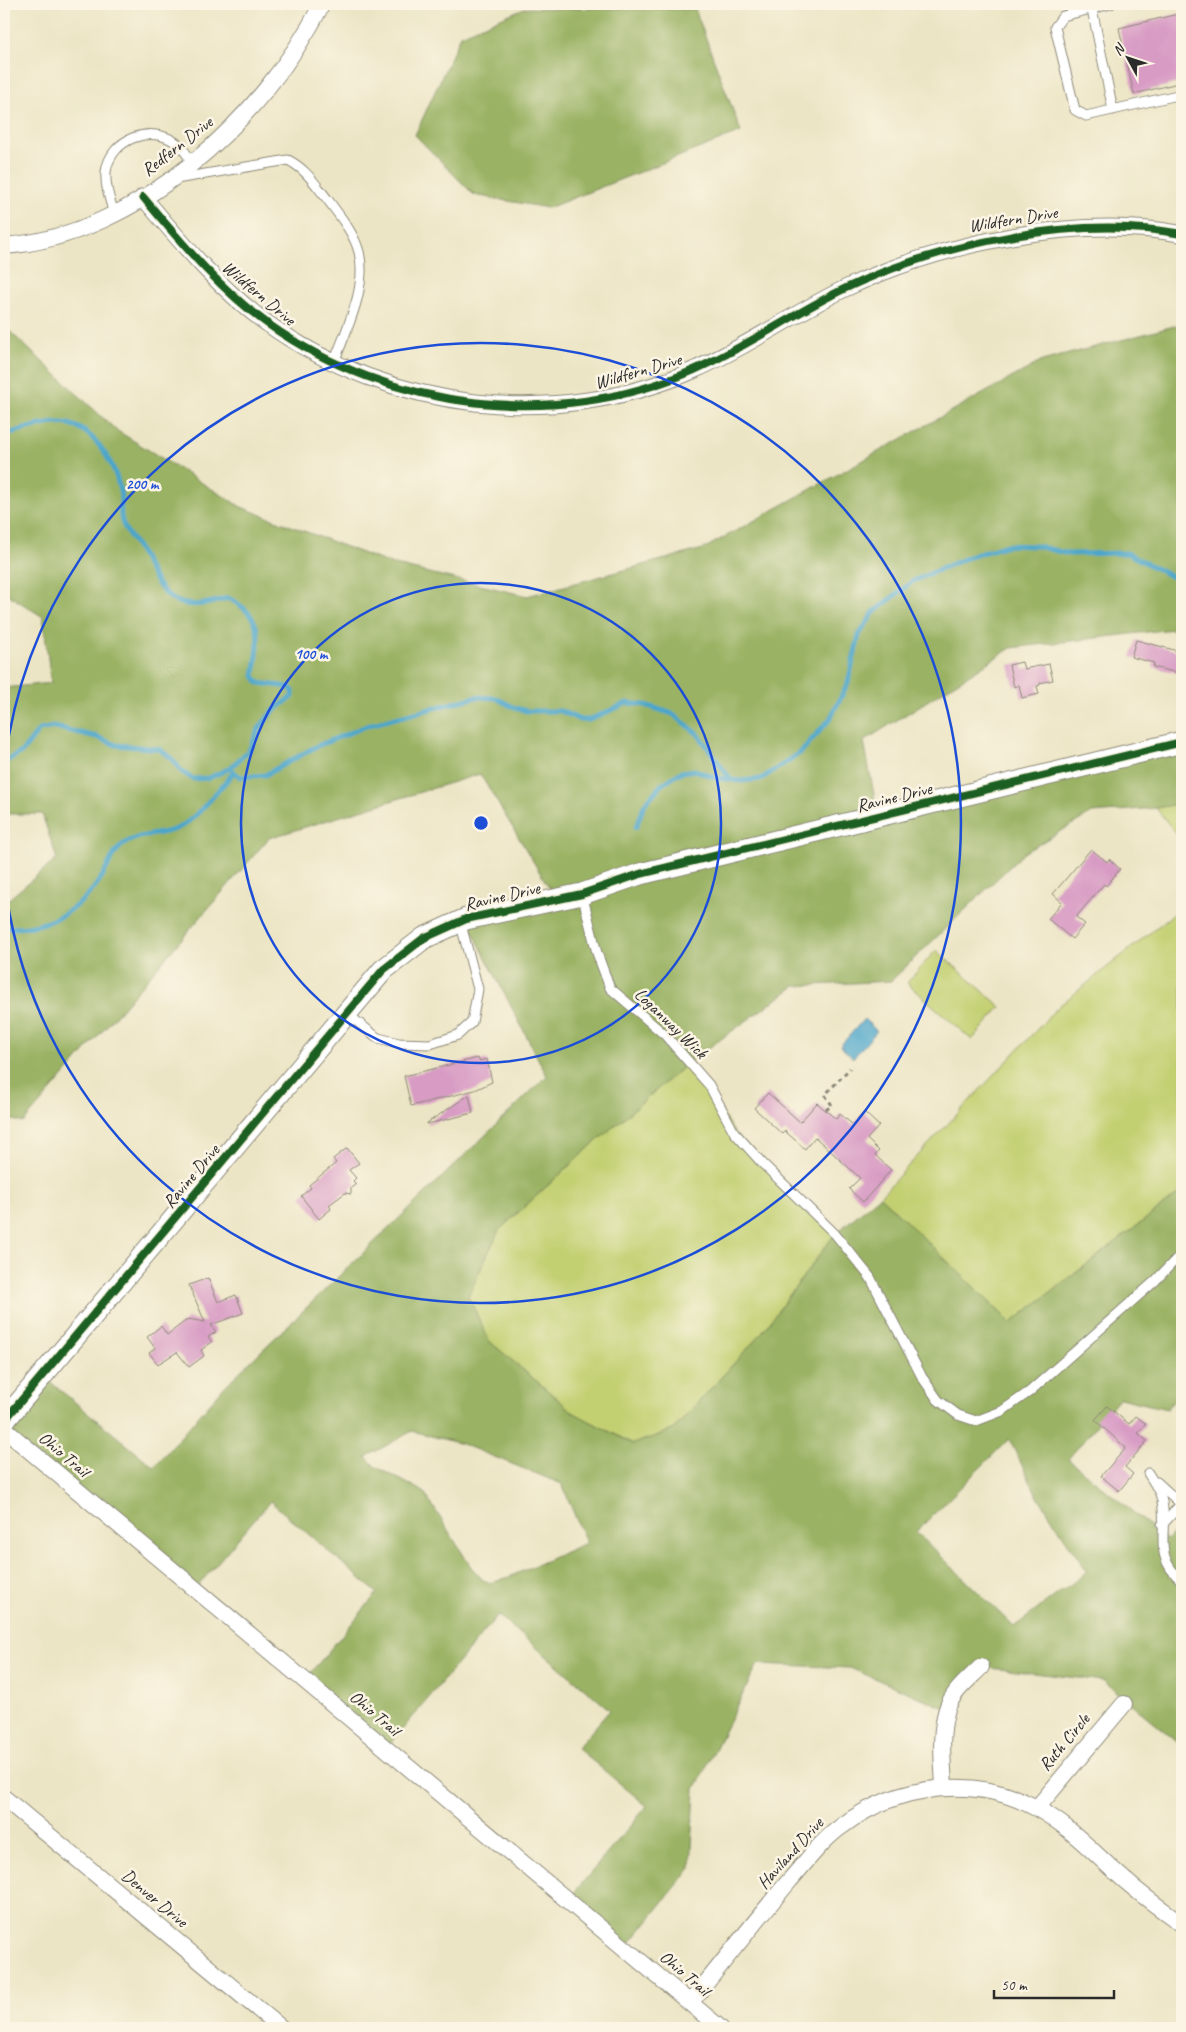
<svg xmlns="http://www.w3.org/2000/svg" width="1186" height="2032" viewBox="0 0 1186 2032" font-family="Caveat,sans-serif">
  <rect width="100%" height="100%" fill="#fcf5e5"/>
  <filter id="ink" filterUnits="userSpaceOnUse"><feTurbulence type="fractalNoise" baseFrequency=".02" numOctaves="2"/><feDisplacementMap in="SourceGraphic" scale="10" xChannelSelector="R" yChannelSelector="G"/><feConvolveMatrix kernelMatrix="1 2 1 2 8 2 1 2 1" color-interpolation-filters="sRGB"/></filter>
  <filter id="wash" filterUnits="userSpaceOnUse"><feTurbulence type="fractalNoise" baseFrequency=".0096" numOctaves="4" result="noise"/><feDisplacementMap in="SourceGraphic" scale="20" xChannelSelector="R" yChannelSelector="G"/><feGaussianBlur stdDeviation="1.12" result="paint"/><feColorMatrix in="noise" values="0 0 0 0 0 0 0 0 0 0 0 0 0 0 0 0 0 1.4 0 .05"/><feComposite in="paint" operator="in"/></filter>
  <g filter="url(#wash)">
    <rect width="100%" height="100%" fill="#ece5c5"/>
    <!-- green -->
    <path fill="#c3d072" stroke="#777e4e" d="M1182,803V841L1156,808Z
      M1182,907V1191L1011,1323L880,1196L1059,1006Z
      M936,950L1001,1007L972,1040L907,983Z
      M689,1062L734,1132L835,1234L760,1335L673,1430L633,1444L574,1413L489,1341L468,1296L499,1230L592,1145Z"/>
    <!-- forest -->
    <path fill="#9ab264" stroke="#626e48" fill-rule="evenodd" d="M524,8L695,9L741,132L548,208L474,195L415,135L461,35Z
      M1182,324V628L1011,648L864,741L878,816L1182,742V803L1156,808L1092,813L1025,852L891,981L795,986L689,1062L592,1145L499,1230L468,1296L489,1341L574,1413L633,1444L673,1430L760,1335L835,1234L880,1196L1011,1323L1182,1191V1390L1167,1409L1120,1398L1068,1459L1167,1540L1182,1527V1746L1104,1681L981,1667L947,1709L850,1668L758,1664L695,1789L691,1868L625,1949L567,1901L647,1806L577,1748L610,1710L498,1615L386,1749L304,1681L377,1593L270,1501L195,1589L4,1429L43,1376L154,1467L226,1385L547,1076L466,919L556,899L480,774L269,838L23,1123L4,1117V903L57,859L42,814H4V688L51,683L43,617L4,592V326L116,430L241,507L391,564L527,596L703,549L1042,361ZM412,1431L462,1444L562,1484L586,1543L509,1577L491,1583L483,1580L471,1567L424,1492L376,1467L366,1457ZM1009,1439L1037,1495L1087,1572L1014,1627L916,1532Z"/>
    <!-- water -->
    <path fill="#4ca6ca" stroke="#3c687a" d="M864,1019L877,1031L853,1058L840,1046Z"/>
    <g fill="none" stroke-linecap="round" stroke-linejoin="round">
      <!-- stream -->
      <path stroke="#4ca6ca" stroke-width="5" d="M4,435C21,430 39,424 56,423C91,421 114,461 120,490C122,499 120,507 121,516C122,529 133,539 139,550C163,597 172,616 228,598C266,617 259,640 254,676L259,683L289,687L293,691V696L271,713L260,727L249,750L230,768
        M4,762L22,752L39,730L54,727L97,737L116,745L159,749L172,759L182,772L193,779L209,778L230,768L240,777L265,775L317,746L369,725L476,697L496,698L515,708L527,711H561L580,720H589L627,703L645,705L673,714L698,734L731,780
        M636,827L644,805L661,785L681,772L695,770L716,778L741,781L761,779L800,753L830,719L848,683L859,635L874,612L913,581L966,558L1007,545L1037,546L1069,554L1127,553L1182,582
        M4,927C43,932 80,911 101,878C108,867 111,856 121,846C137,833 158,836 176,829C195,821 219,789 233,773"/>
    </g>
    <g id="blocks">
      <!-- building -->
      <path fill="#d89bc4" d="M1182,13V82L1134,94L1119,28Z
        M1136,640L1182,652V674L1153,667L1154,663L1131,657Z
        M1022,662L1024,669L1049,664L1053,680L1040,683V685L1037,686L1039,694L1022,698L1019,685L1014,687L1009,665Z
        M1091,849L1107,862L1109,859L1120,869L1106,886L1104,884L1076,917L1085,924L1072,939L1048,919L1062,902L1053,894Z
        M478,1058L479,1061L487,1059L492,1082L475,1090L411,1106L404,1076Z
        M768,1093L800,1122L817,1103L836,1119L840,1114L853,1125L864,1112L879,1126L867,1139L879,1151L875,1155L891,1170L863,1202L849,1189L860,1178L815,1137L805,1149L785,1131L782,1134L754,1108Z
        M469,1095L473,1113L427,1124V1123Z
        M347,1148L359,1163L349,1170L356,1178L353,1181L356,1184L351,1188V1194L345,1193L329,1205L331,1209L319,1219L301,1196L311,1188L309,1185L336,1163L333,1159Z
        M208,1278L218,1302L236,1295L243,1313L211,1325L216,1332L208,1337L212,1342L201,1350L204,1356L189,1367L177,1352L158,1364L149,1353L155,1348L147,1337L161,1326L167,1335L188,1319L205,1322L189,1285Z
        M1107,1406L1129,1424L1136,1416L1146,1424L1138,1433L1147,1441L1125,1467L1133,1474L1119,1491L1101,1476L1126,1448L1095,1420Z"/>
    </g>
  </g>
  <g filter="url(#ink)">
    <use href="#blocks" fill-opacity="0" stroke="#8c8878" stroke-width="1"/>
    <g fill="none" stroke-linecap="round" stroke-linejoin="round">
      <!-- service casing -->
      <g stroke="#8c8878" stroke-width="11">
        <path id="service" d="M1111,4L1063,16L1055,27L1075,110L1086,116L1182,94
          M1092,9L1113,110
          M176,179L288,160C306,169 315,184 328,200C339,215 354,233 359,252C368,288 346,329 334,363
          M114,214C110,200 105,187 106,172C110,139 151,123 178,144C183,148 188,156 192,162
          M582,894L597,953L610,988L665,1035L709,1085L734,1132L762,1163L835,1234L870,1277L922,1377L938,1400L958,1415L976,1421L1002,1411L1029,1392L1156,1280L1182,1253
          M346,1013L378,1038L399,1043L430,1044L458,1035L472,1022L478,989L460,921
          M1148,1473C1152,1480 1159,1489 1161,1497C1170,1530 1150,1554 1182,1581
          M1157,1482L1181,1504L1162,1525"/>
      </g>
      <!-- minor casing -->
      <g stroke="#8c8878" stroke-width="18">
        <path id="minor" d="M143,197C181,242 219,289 268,324C391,411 556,431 694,370C747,347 794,313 846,288C942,243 1077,214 1182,234
          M4,246C138,236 263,119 322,4
          M4,1429L720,2028
          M944,1787C943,1763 939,1734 947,1709C952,1692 969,1679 981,1667
          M4,1798L281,2028
          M1037,1808L1124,1704
          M690,2003C723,1962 756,1920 790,1880C806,1862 822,1840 842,1826C898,1784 976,1774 1038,1809C1073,1828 1098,1858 1128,1883C1145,1898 1164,1911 1182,1924"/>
      </g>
      <!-- tertiary casing -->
      <g stroke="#8c8878" stroke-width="23">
        <path id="tertiary" d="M4,1421L383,970L424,938L466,919L582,894L640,874L1182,742"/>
      </g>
      <!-- path -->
      <path stroke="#8c8878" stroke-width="3" stroke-dasharray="4 4" stroke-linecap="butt" d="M826,1110L832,1105L825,1095L850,1068"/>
      <!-- service -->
      <use href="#service" stroke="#fff" stroke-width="9"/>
      <!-- minor -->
      <use href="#minor" stroke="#fff" stroke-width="16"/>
      <!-- tertiary -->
      <use href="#tertiary" stroke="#fff" stroke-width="21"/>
      <!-- cycleway casing -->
      <g stroke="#fcf5e5" stroke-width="11">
        <path id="cycleway" d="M143,197C181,242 219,289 268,324C391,411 556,431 694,370C747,347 794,313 846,288C942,243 1077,214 1182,234
          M4,1421L383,970L424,938L466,919L582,894L640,874L1182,742"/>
      </g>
      <!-- cycleway -->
      <use href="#cycleway" stroke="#1b5e20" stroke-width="8"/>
    </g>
  </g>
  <!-- distance rings -->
  <g fill="none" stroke="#1d4ed8" stroke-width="2.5">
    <circle cx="481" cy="823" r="240"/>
    <path d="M4 769A480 480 0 1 1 4 877"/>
  </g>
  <g text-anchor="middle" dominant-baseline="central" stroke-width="5" stroke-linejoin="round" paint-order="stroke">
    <!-- street labels -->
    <g font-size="18" fill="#2b2b2b" stroke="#fcf5e5">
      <text transform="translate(177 146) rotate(-38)">Redfern Drive</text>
      <text transform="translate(1013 219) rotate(-9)">Wildfern Drive</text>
      <text transform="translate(259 293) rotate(40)">Wildfern Drive</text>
      <text transform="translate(638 371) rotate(-16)">Wildfern Drive</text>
      <text transform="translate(894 797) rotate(-14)">Ravine Drive</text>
      <text transform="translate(502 896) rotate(-13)">Ravine Drive</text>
      <text transform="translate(671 1023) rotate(44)">Loganway Wick</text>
      <text transform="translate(191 1176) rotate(-50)">Ravine Drive</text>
      <text transform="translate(64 1454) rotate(40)">Ohio Trail</text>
      <text transform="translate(375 1713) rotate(40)">Ohio Trail</text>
      <text transform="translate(1064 1742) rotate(-50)">Ruth Circle</text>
      <text transform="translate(790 1853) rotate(-48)">Haviland Drive</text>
      <text transform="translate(155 1898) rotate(40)">Denver Drive</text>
      <text transform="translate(685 1973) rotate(40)">Ohio Trail</text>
    </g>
  </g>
  <circle cx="481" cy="823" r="8" fill="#1d4ed8" stroke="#fcf5e5" stroke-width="2.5"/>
  <g font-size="15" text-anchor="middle" font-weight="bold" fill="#1d4ed8" stroke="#fcf5e5" stroke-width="5" stroke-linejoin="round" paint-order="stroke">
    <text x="142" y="489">200 m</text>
    <text x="311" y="659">100 m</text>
  </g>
  <!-- margin -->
  <rect width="1186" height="2032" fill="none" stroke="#fcf5e5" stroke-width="20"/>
  <!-- north arrow -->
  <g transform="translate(1128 58) rotate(310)" stroke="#fcf5e5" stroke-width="4" paint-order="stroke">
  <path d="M0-4L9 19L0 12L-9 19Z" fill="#2b2b2b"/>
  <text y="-8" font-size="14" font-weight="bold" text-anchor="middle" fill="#2b2b2b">N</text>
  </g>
  <!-- scale -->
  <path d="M994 1990v8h120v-8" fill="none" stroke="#2b2b2b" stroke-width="2.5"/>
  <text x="1001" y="1990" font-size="15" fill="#2b2b2b" stroke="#fcf5e5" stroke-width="4" paint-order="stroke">50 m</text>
</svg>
